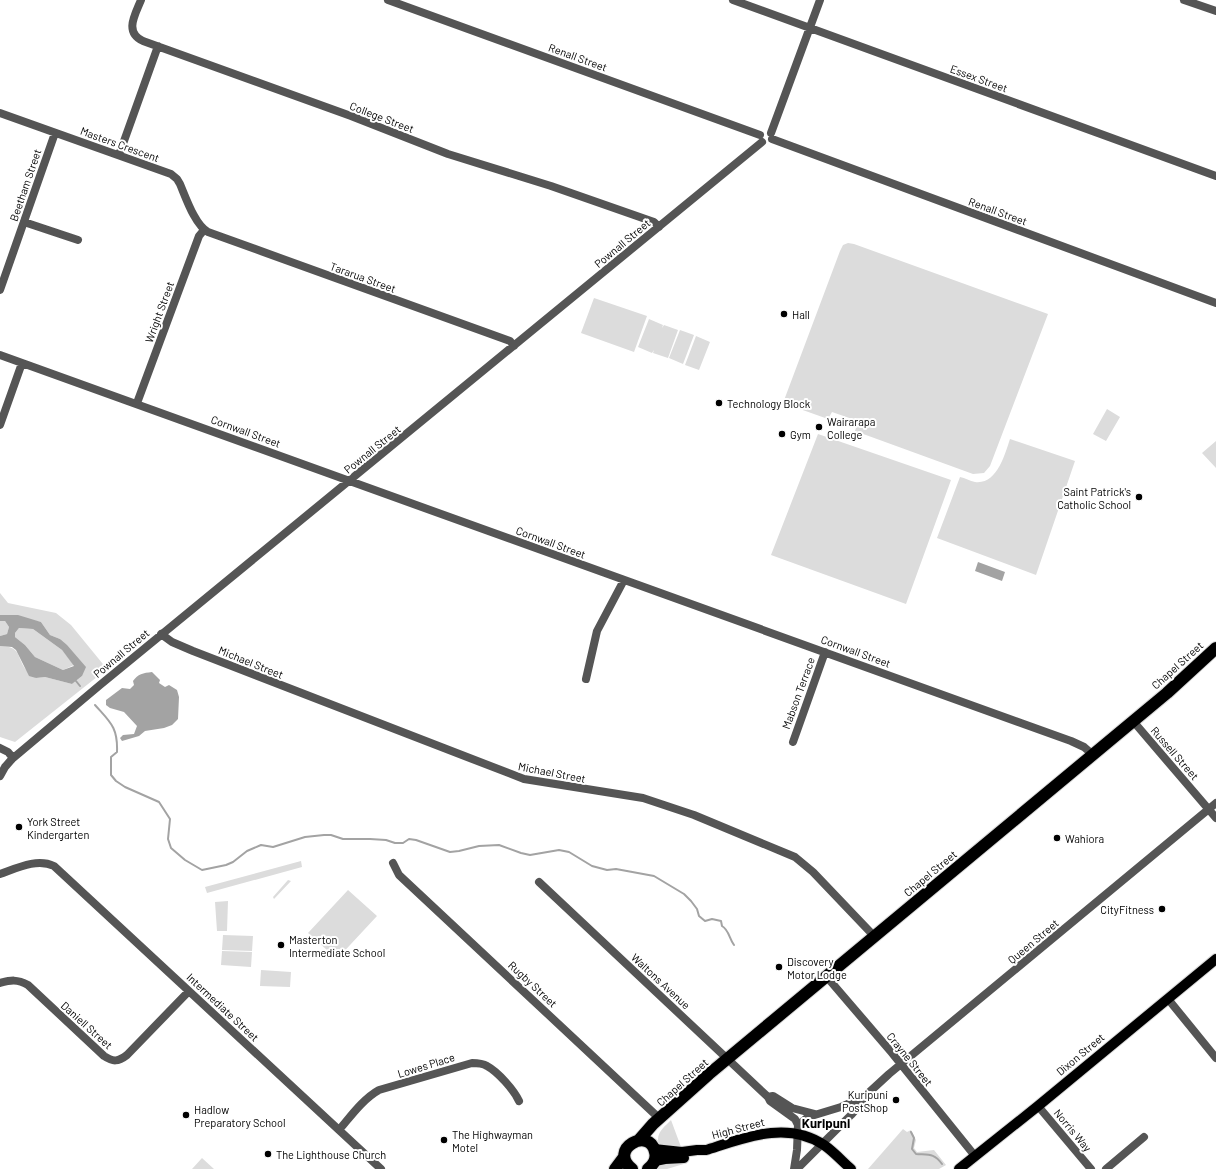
<svg xmlns="http://www.w3.org/2000/svg" width="1216" height="1169" viewBox="0 0 1216 1169" font-family="Barlow,sans-serif">
  <rect width="100%" height="100%" fill="#fff"/>
  <!-- green -->
  <path fill="#dcdcdc" d="M848,243L854,244L1048,314L990,466L984,473L973,474L855,431L858,421L832,412L828,419L783,403L840,251L843,245Z
    M594,298L647,316L634,352L581,333Z
    M649,319L663,325L662,328L664,325L678,330L668,358L653,353L654,350L652,353L638,347Z
    M680,330L694,335L683,364L669,358Z
    M696,336L710,342L699,370L685,365Z
    M1107,409L1120,417L1106,441L1093,434Z
    M818,434L951,480L906,604L771,555Z
    M1010,439L1075,461L1036,575L937,538L960,477C965,478 970,481 975,482C997,485 1005,454 1010,439Z
    M1216,441V468L1202,453Z
    M0,593L8,603L56,613L71,625L107,669L15,742L0,737V646C20,647 16,653 24,667C26,671 32,675 36,678L45,677L72,684L82,676L60,639L50,635L41,622L6,615H0Z
    M0,621H5L9,627L7,634L0,636Z
    M19,628L33,629L62,650L74,665L63,670L35,657L25,645L15,637V633Z
    M301,861L302,867L207,893L205,887Z
    M288,880L291,881L274,899L273,897Z
    M348,890L377,916L337,959L308,933Z
    M228,901L227,931H217L215,902Z
    M223,935L253,936L252,951L222,950Z
    M222,951L252,952L251,967L221,965Z
    M261,970L291,972L290,987L260,986Z
    M671,1120L681,1147L671,1148L659,1144C655,1134 664,1127 671,1120Z
    M903,1129L907,1132L911,1130L916,1140L914,1148L917,1152L934,1150L946,1165L939,1169H868Z
    M202,1158L214,1169H192Z
    M669,1161H688L687,1163L667,1169H656L662,1163Z"/>
  <!-- water -->
  <path fill="#a3a3a3" fill-rule="evenodd" d="M978,562L1005,572L1002,581L975,571Z
    M0,615H18L41,622L50,635L60,639L67,645L86,667L82,676L72,684L45,677L36,678L29,676L16,650L12,647L0,646V636L7,634L9,627L5,621H0ZM19,628L33,629L62,650L74,666L63,670L35,657L25,645L15,637V633Z
    M152,672L160,680L159,683L165,687L169,685L177,690L179,697L178,719L172,725L164,728L145,731L139,736L122,741L120,738L123,735L134,734L137,726L124,712L110,708L106,705V700L122,688L130,689L134,685L133,681C138,674 143,673 152,672Z"/>
  <g fill="none" stroke-linecap="round" stroke-linejoin="round">
    <!-- stream -->
    <path stroke="#a3a3a3" stroke-width="2" d="M76,681L80,686
      M95,705C110,722 118,727 117,752L111,757V775L116,781L125,787L159,802L170,819L168,839L171,848L185,860L202,870L226,865L233,862L247,851L261,845L273,847L305,837L324,835H331L343,839H370L386,840L395,843H403L409,839L416,840L450,852L459,851L479,846L499,845L521,853L530,855L559,850L569,852L592,866L607,870L616,869L654,876L684,894L691,901L697,909L699,916L705,921L712,919L721,921L722,926C729,930 729,938 734,945
      M911,1132L914,1138L912,1149L916,1154C929,1155 934,1153 942,1164"/>
    <!-- major casing -->
    <g stroke="#dbdbdb" stroke-width="12">
      <path id="major" d="M654,1149L682,1152L697,1150H706C744,1138 787,1120 824,1145C834,1152 842,1161 851,1169
        M655,1161L665,1159L684,1158
        M959,1169L1038,1106L1216,959"/>
    </g>
    <!-- highway casing -->
    <g stroke="#dbdbdb" stroke-width="14">
      <path id="highway" d="M639,1140L653,1124L709,1074L1167,693L1216,648
        M615,1169L624,1157
        M632,1169C607,1149 650,1126 655,1152C657,1159 653,1165 648,1169"/>
    </g>
    <!-- minor -->
    <path stroke="#555" stroke-width="8" d="M141,0C135,15 124,32 143,41L351,116L448,154L551,186L654,222L659,227
      M388,0L760,135
      M733,0L1216,176
      M1184,0L1216,11
      M0,113L171,174L177,179L180,184C186,198 195,225 208,232L510,341L514,346
      M771,133L820,0
      M772,139L1216,303
      M119,155L158,46
      M24,222L78,240
      M0,290L55,133
      M0,355L1071,741L1084,747L1092,754
      M137,403L199,236L204,230
      M0,425L22,363
      M161,634L172,642L193,651L524,779L643,798L694,815L795,857L813,872L874,936
      M586,679L597,631L624,580
      M1133,721L1216,818
      M793,742L825,652
      M0,748L8,752L13,758
      M0,776L5,767L12,759L100,685L762,142
      M393,863L399,875L660,1119
      M0,874C17,868 37,858 54,866L381,1169
      M539,882L768,1097L770,1101L795,1119L798,1125
      M826,976L892,1053L975,1156
      M0,983C11,980 17,979 28,985L104,1056C113,1062 118,1062 127,1055L189,991
      M1168,999L1216,1058
      M768,1097L773,1096L792,1108L815,1114
      M1038,1106L1091,1169
      M339,1130C351,1116 363,1099 379,1090L472,1063C477,1063 482,1063 487,1066C498,1072 514,1090 519,1101
      M794,1169L797,1150L798,1125L808,1117L841,1107L864,1097
      M797,1169L851,1115L859,1106L864,1097L889,1074L1216,803
      M1106,1169L1144,1137"/>
    <!-- major -->
    <use href="#major" stroke="#000" stroke-width="10"/>
    <!-- highway -->
    <use href="#highway" stroke="#000" stroke-width="12"/>
  </g>
  <!-- markers -->
  <g fill="#000" stroke="#fff" stroke-width="1.5">
    <circle cx="784" cy="314" r="4"/>
    <circle cx="719" cy="403" r="4"/>
    <circle cx="819" cy="427" r="4"/>
    <circle cx="782" cy="434" r="4"/>
    <circle cx="1139" cy="497" r="4"/>
    <circle cx="19" cy="827" r="4"/>
    <circle cx="1057" cy="838" r="4"/>
    <circle cx="1162" cy="909" r="4"/>
    <circle cx="281" cy="945" r="4"/>
    <circle cx="779" cy="967" r="4"/>
    <circle cx="896" cy="1100" r="4"/>
    <circle cx="186" cy="1115" r="4"/>
    <circle cx="444" cy="1140" r="4"/>
    <circle cx="268" cy="1154" r="4"/>
  </g>
  <g text-anchor="middle" dominant-baseline="central" stroke-width="4" stroke-linejoin="round" paint-order="stroke">
    <!-- street labels -->
    <g font-size="11" fill="#000" stroke="#fff">
      <text transform="translate(578 57) rotate(20)">Renall Street</text>
      <text transform="translate(979 78) rotate(20)">Essex Street</text>
      <text transform="translate(382 117) rotate(21)">College Street</text>
      <text transform="translate(120 144) rotate(20)">Masters Crescent</text>
      <text transform="translate(25 185) rotate(-71)">Beetham Street</text>
      <text transform="translate(998 211) rotate(20)">Renall Street</text>
      <text transform="translate(622 243) rotate(-40)">Pownall Street</text>
      <text transform="translate(363 277) rotate(20)">Tararua Street</text>
      <text transform="translate(159 312) rotate(-70)">Wright Street</text>
      <text transform="translate(246 431) rotate(20)">Cornwall Street</text>
      <text transform="translate(372 449) rotate(-39)">Pownall Street</text>
      <text transform="translate(551 542) rotate(20)">Cornwall Street</text>
      <text transform="translate(856 651) rotate(20)">Cornwall Street</text>
      <text transform="translate(121 653) rotate(-40)">Pownall Street</text>
      <text transform="translate(251 662) rotate(22)">Michael Street</text>
      <text transform="translate(1177 665) rotate(-42)">Chapel Street</text>
      <text transform="translate(798 693) rotate(-70)">Mabson Terrace</text>
      <text transform="translate(1175 753) rotate(49)">Russell Street</text>
      <text transform="translate(552 772) rotate(11)">Michael Street</text>
      <text transform="translate(930 873) rotate(-40)">Chapel Street</text>
      <text transform="translate(1033 941) rotate(-40)">Queen Street</text>
      <text transform="translate(661 981) rotate(43)">Waltons Avenue</text>
      <text transform="translate(533 984) rotate(43)">Rugby Street</text>
      <text transform="translate(223 1007) rotate(43)">Intermediate Street</text>
      <text transform="translate(87 1025) rotate(42)">Daniell Street</text>
      <text transform="translate(1080 1054) rotate(-40)">Dixon Street</text>
      <text transform="translate(910 1059) rotate(51)">Crayne Street</text>
      <text transform="translate(426 1065) rotate(-17)">Lowes Place</text>
      <text transform="translate(682 1082) rotate(-42)">Chapel Street</text>
      <text transform="translate(738 1128) rotate(-15)">High Street</text>
      <text transform="translate(1073 1130) rotate(50)">Norris Way</text>
    </g>
    <!-- poi labels -->
    <g font-size="11" fill="#000" stroke="#fff" text-anchor="start">
      <text x="792" y="314">Hall</text>
      <text x="727" y="403">Technology Block</text>
      <text x="827" y="421">Wairarapa<tspan x="827" dy="13">College</tspan></text>
      <text x="790" y="434">Gym</text>
      <text x="1131" y="491" text-anchor="end">Saint Patrick's<tspan x="1131" dy="13">Catholic School</tspan></text>
      <text x="27" y="821">York Street<tspan x="27" dy="13">Kindergarten</tspan></text>
      <text x="1065" y="838">Wahiora</text>
      <text x="1154" y="909" text-anchor="end">CityFitness</text>
      <text x="289" y="939">Masterton<tspan x="289" dy="13">Intermediate School</tspan></text>
      <text x="787" y="961">Discovery<tspan x="787" dy="13">Motor Lodge</tspan></text>
      <text x="888" y="1094" text-anchor="end">Kuripuni<tspan x="888" dy="13">PostShop</tspan></text>
      <text x="194" y="1109">Hadlow<tspan x="194" dy="13">Preparatory School</tspan></text>
      <text x="452" y="1134">The Highwayman<tspan x="452" dy="13">Motel</tspan></text>
      <text x="276" y="1154">The Lighthouse Church</text>
    </g>
    <!-- quarter labels -->
    <g font-size="13" font-weight="bold" fill="#000" stroke="#fff">
      <text x="826" y="1123">Kuripuni</text>
    </g>
  </g>
</svg>
